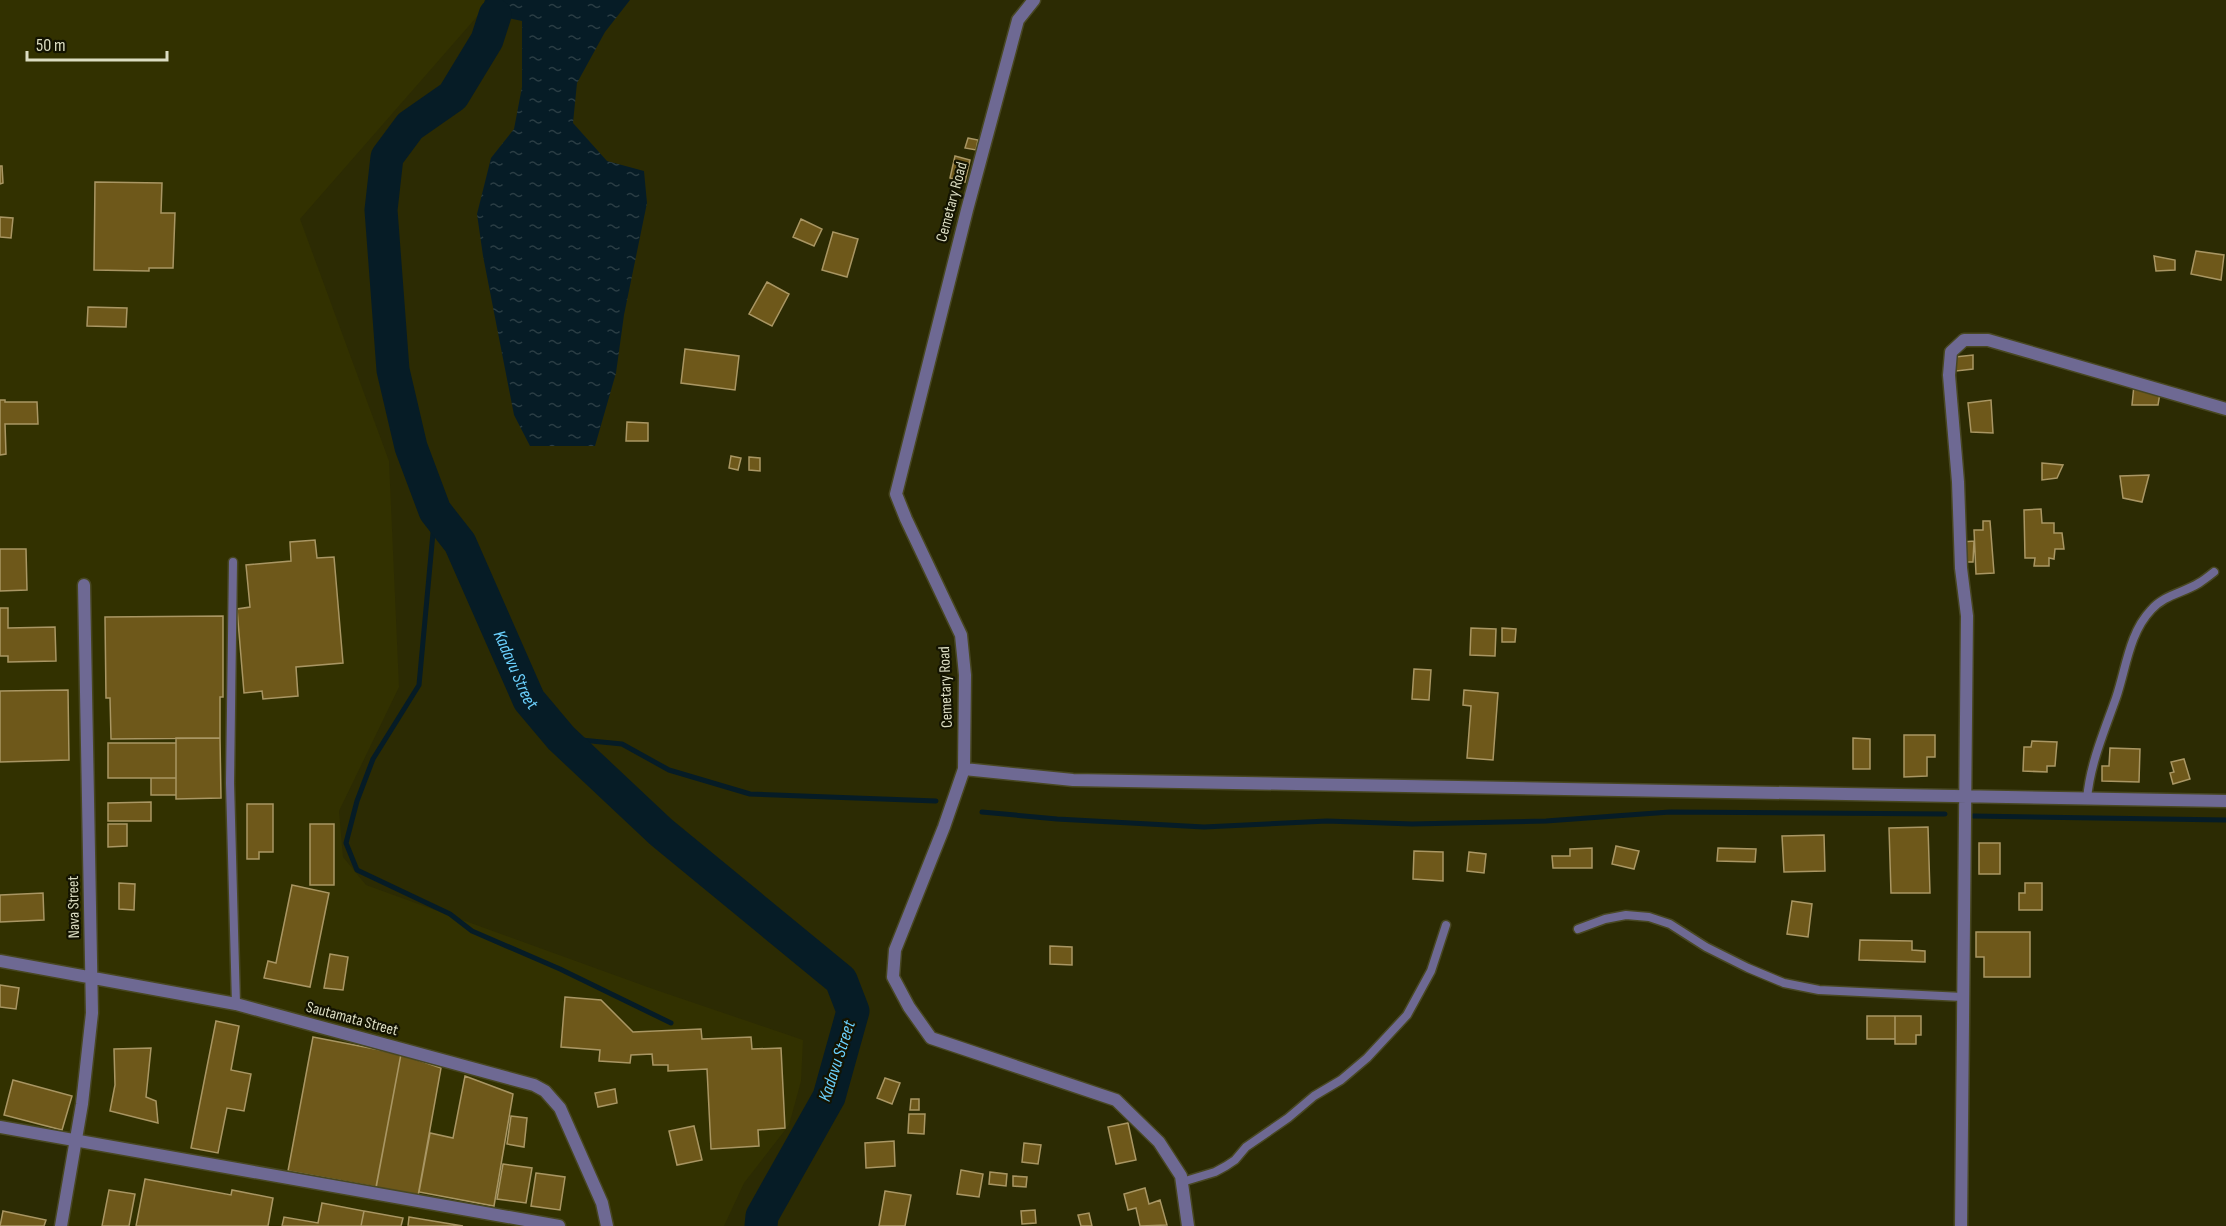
<svg xmlns="http://www.w3.org/2000/svg" width="2226" height="1226" viewBox="0 0 2226 1226" font-family="'Sofia Sans Condensed',sans-serif">
  <defs>
    <pattern id="water-ripples" width="26" height="14" patternUnits="userSpaceOnUse" patternTransform="scale(1.5)"><rect width="26" height="14" fill="#061c26"/><path d="M2 4q2-2 4 0t4 0M15 11q2-2 4 0t4 0" fill="none" stroke="#2a3d44"/></pattern>
  </defs>
  <rect width="100%" height="100%" fill="#2c2b03"/>
  <!-- built -->
  <path fill="#323100" d="M0,0H485L481,12L300,219L389,461L399,687L339,811L343,857L366,885L653,989L803,1040L801,1081L789,1125L744,1183L724,1226H61L76,1140L0,1127Z"/>
  <!-- water -->
  <path fill="url(#water-ripples)" d="M485,0H630L605,32L577,83L573,123L607,161L644,171L647,203L624,315L616,373L595,446H530L514,415L483,256L477,214L491,158L514,129L522,87V21L481,12Z"/>
  <g fill="none" stroke-linecap="round" stroke-linejoin="round">
    <!-- stream -->
    <path stroke="#061c26" stroke-width="5" d="M435,511L419,685L373,759L357,801L346,843L357,870L450,914L472,931L560,969L671,1023
      M561,738L622,744L669,770L750,794L936,801
      M982,812L1057,819L1204,827L1327,821L1412,824L1546,821L1670,812L1945,814
      M1973,816L2226,820"/>
    <!-- river -->
    <path stroke="#061c26" stroke-width="33" id="s1" d="M495,15L487,40L453,96L410,126L387,157L381,210L393,370L411,447L435,511L460,543L529,700L561,738L661,832L841,980L853,1011L829,1097L762,1216L761,1226"/>
  </g>
  <!-- building -->
  <path fill="#6e581a" stroke="#a99663" stroke-width="1.5" d="M968,138L978,140L976,150L965,148Z
    M955,156L970,160L965,182L950,178Z
    M0,166H2L3,183L0,184Z
    M95,182L162,183L161,213H175L173,268H149V271L94,270Z
    M0,217L13,218L11,238L0,237Z
    M801,219L822,229L814,246L793,237Z
    M833,232L858,239L847,277L822,270Z
    M2196,251L2224,255L2221,280L2191,274Z
    M2154,256L2175,260V270L2156,271Z
    M767,282L789,294L772,326L749,314Z
    M88,307L127,308L126,327L87,326Z
    M685,349L739,356L735,390L681,383Z
    M1973,355V369L1956,371L1955,357Z
    M2134,385L2160,393L2158,405H2132Z
    M0,400H5V402H37L38,424H5L6,454L0,455Z
    M1991,400L1993,433L1971,432L1968,403Z
    M627,422L648,423V441H626Z
    M731,456L741,458L738,470L729,468Z
    M749,457L760,458V471L749,470Z
    M2042,463L2063,465L2057,478L2042,480Z
    M2149,475L2142,502L2123,498L2120,476Z
    M2041,509L2042,523H2054V533H2062L2064,549H2055L2054,559L2049,558V566H2034L2035,558H2025L2024,510Z
    M1983,521H1990L1994,573L1976,574L1974,530H1983Z
    M315,540L317,558L334,557L343,663L296,667L298,696L263,699L262,691L244,693L237,609L250,607L246,565L291,561L290,542Z
    M1974,541L1973,562H1962V542Z
    M0,549H26L27,590L0,591Z
    M0,608H8V628L55,627L56,661L8,662V656H0Z
    M223,616V697H220V738L111,739L110,698H106L105,617Z
    M1471,628L1496,629L1495,656L1470,655Z
    M1502,628L1516,629L1515,642H1502Z
    M1414,669L1431,670L1429,700L1412,699Z
    M68,690L69,760L0,762V691Z
    M1464,690L1498,693L1493,760L1467,758L1471,706L1463,705Z
    M1904,735H1935V757H1927V776L1904,777Z
    M176,738H220L221,798L176,799Z
    M1853,738L1870,739V769H1853Z
    M2032,741L2057,742L2055,766H2047V772L2023,771L2024,747H2031Z
    M108,743H176V778H108Z
    M2110,748L2140,749L2139,782L2102,781V766H2109Z
    M2184,759L2190,779L2173,784L2170,773L2174,772L2171,762Z
    M151,778H176V795H151Z
    M151,802V821H108V803Z
    M247,804H273V852H259V859H247Z
    M108,824H127V846L108,847Z
    M310,824H334V885H310Z
    M1928,827L1930,893H1891L1889,828Z
    M1824,835L1825,871L1784,872L1782,836Z
    M1979,843H2000V874H1979Z
    M1616,846L1639,851L1634,869L1612,864Z
    M1592,848V868H1553L1552,856H1570V849Z
    M1718,848L1756,849L1755,862L1717,861Z
    M1414,851L1443,852V881L1413,879Z
    M1469,852L1486,854L1484,873L1467,871Z
    M119,883L135,884L134,910L119,909Z
    M2025,883H2042V910H2019V893H2025Z
    M292,885L329,893L310,987L264,978L268,961L276,963Z
    M43,893L44,920L0,922V895Z
    M1792,901L1812,904L1808,937L1787,934Z
    M1976,932H2030V977H1984V957H1976Z
    M1860,940L1912,941V950L1925,951V962L1859,960Z
    M1050,946L1072,947V965L1050,964Z
    M330,954L348,957L343,990L324,988Z
    M0,985L19,988L16,1009L0,1007Z
    M565,997L601,1000L633,1032L701,1029L702,1039L751,1037L752,1049L781,1048L785,1128L758,1130L759,1146L711,1149L707,1069L668,1071V1065H653L652,1054L631,1055L630,1063L599,1061L600,1050L561,1047Z
    M1867,1016H1895V1039H1867Z
    M1895,1016H1921V1035H1916V1044H1895Z
    M216,1021L239,1026L231,1070L251,1074L244,1111L227,1108L218,1153L191,1148Z
    M313,1037L401,1054L376,1187L288,1171Z
    M151,1048L146,1097L156,1101L158,1123L110,1111L115,1085L114,1049Z
    M401,1054L441,1068L418,1196L376,1188Z
    M465,1076L513,1094L494,1206L419,1192L430,1133L453,1138Z
    M885,1078L900,1083L892,1104L877,1098Z
    M13,1080L72,1096L62,1130L4,1115Z
    M615,1089L617,1103L598,1107L595,1093Z
    M911,1099H919V1110H910Z
    M909,1114H925L924,1134L908,1133Z
    M511,1116L527,1118L524,1147L507,1144Z
    M1128,1123L1136,1160L1116,1164L1108,1127Z
    M694,1126L702,1160L677,1165L669,1131Z
    M894,1141L895,1166L866,1168L865,1143Z
    M1024,1143L1041,1145L1038,1164L1022,1162Z
    M503,1164L532,1168L526,1203L497,1199Z
    M961,1170L983,1174L979,1197L957,1194Z
    M990,1172L1007,1174L1006,1186L989,1184Z
    M536,1173L565,1177L560,1210L531,1206Z
    M1013,1176L1027,1177L1026,1187L1013,1186Z
    M145,1179L231,1195L232,1190L273,1198L268,1226H136Z
    M1145,1188L1149,1204L1160,1200L1167,1225L1140,1226L1136,1208L1128,1210L1124,1194Z
    M109,1190L135,1194L129,1226H102Z
    M885,1191L911,1195L905,1226H879Z
    M322,1203L364,1211L361,1226H282L284,1217L318,1223Z
    M1035,1210L1036,1223L1022,1224L1021,1211Z
    M3,1211L46,1220L44,1226H0Z
    M364,1211L403,1218L401,1226H361Z
    M1089,1213L1092,1226H1081L1078,1215Z
    M409,1217L463,1226H408Z"/>
  <g fill="none" stroke-linecap="round" stroke-linejoin="round">
    <!-- service casing -->
    <g stroke="#484722" stroke-width="11">
      <path id="service" d="M233,562L230,783L236,1004
        M2087,799C2090,764 2104,732 2116,698C2126,669 2129,633 2151,610C2164,595 2183,593 2199,583C2204,580 2209,576 2214,572
        M1578,929L1605,919L1626,915L1649,917L1670,924L1706,947L1748,968L1784,983L1819,990L1963,997
        M1182,1182L1215,1172L1226,1166L1235,1160L1246,1147L1288,1118L1314,1096L1341,1080L1367,1058L1407,1015L1431,971L1446,925"/>
    </g>
    <!-- minor casing -->
    <g stroke="#484722" stroke-width="15">
      <path id="minor" d="M1034,0L1018,20L967,210L896,494L906,519L961,635L965,675L964,769L944,827L895,950L893,977L909,1007L931,1038L1116,1100L1159,1142L1181,1176L1188,1226
        M964,769L1073,780L2226,801
        M0,1127L559,1226
        M1961,1226L1967,616L1961,568L1958,482L1949,375L1951,352L1964,340H1988L2226,409"/>
    </g>
    <!-- tertiary casing -->
    <g stroke="#484722" stroke-width="15">
      <path id="tertiary" d="M0,961L236,1004L534,1085L545,1091L560,1108L602,1203L607,1226
        M61,1226L82,1104L92,1013L84,585"/>
    </g>
    <!-- service -->
    <use href="#service" stroke="#6e6993" stroke-width="8"/>
    <!-- minor -->
    <use href="#minor" stroke="#6e6993" stroke-width="12"/>
    <!-- tertiary -->
    <use href="#tertiary" stroke="#6e6993" stroke-width="12"/>
  </g>
  <g text-anchor="middle" dominant-baseline="central" stroke-width="4.5" stroke-linejoin="round" paint-order="stroke">
    <!-- street labels -->
    <g font-size="16" fill="#dcddc2" stroke="#131301">
      <text transform="translate(952 202) rotate(-75)">Cemetary Road</text>
      <text transform="translate(946 687) rotate(-92)">Cemetary Road</text>
      <text transform="translate(74 907) rotate(-91)">Nava Street</text>
      <text transform="translate(352 1019) rotate(15)">Sautamata Street</text>
    </g>
    <!-- water labels -->
    <g font-size="18" font-style="italic" fill="#6bd0fd" stroke="#131301">
      <text stroke="none"><textPath href="#s1" startOffset="723">Kadavu Street</textPath></text>
      <text transform="translate(837 1061) rotate(-72)">Kadavu Street</text>
    </g>
  </g>
  <!-- scale -->
  <path d="M27 51v9h140v-9" fill="none" stroke="#dcddc2" stroke-width="3"/>
  <text x="36" y="51" font-size="18" fill="#dcddc2" stroke="#131301" stroke-width="4.5" paint-order="stroke">50 m</text>
</svg>
